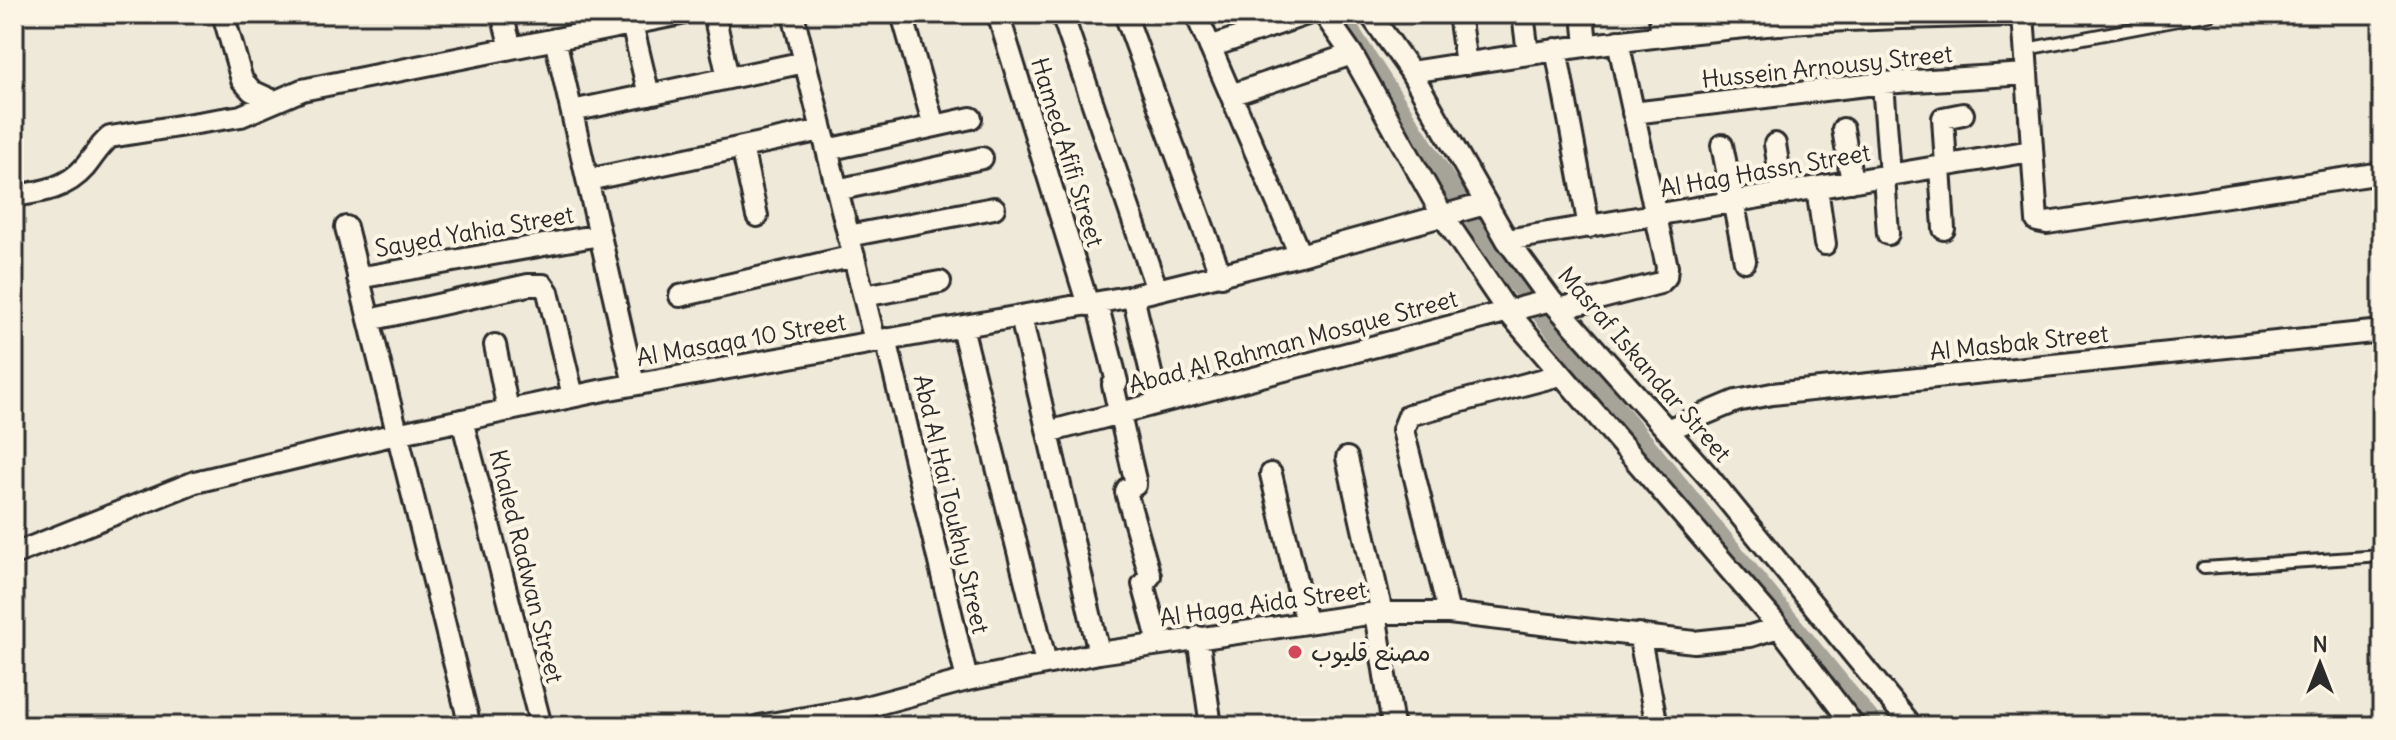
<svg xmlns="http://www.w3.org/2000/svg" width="2396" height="740" viewBox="0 0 2396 740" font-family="Delius,'Playpen Sans Arabic',sans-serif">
  <rect width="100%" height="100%" fill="#efe9da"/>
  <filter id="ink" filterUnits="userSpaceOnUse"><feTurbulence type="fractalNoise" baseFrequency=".0125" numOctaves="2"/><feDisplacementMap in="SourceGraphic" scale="16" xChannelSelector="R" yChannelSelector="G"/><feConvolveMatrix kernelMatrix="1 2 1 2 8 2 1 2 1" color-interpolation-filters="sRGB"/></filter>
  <g filter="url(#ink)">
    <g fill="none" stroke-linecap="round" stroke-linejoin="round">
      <!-- canal -->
      <path stroke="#a6a399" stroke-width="18" d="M1340,14L1504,269L1876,726"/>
      <!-- service casing -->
      <g stroke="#2b2b2b" stroke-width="16">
        <path id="service" d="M2274,14V15
          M2026,49L2210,14
          M2204,568L2382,556"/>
      </g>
      <!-- minor casing -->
      <g stroke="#2b2b2b" stroke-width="26">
        <path id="minor" d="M223,14L242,80L252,91L274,101
          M502,14L511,48
          M714,14L728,78
          M793,14L875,341
          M902,14L934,126
          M998,14L1088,305
          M1062,14L1157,290
          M1125,14L1221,276
          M1196,14L1300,255
          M1324,14L1352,54L1443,216L1508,312L1779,627L1854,726
          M1370,14L1411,72L1507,240L1551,300L1708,476L1912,726
          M1459,14L1466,64
          M1523,14L1528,53
          M1583,14L1586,45
          M1660,14L1661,36
          M2023,14L2037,221L2047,223L2382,173
          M632,24L649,95
          M555,39L634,384
          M1210,47L1307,14
          M1556,49L1589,227
          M1411,72C1538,52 1664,33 1792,23C1869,18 1946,17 2023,15
          M1883,83L1890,175
          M1231,95L1352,54
          M572,111L805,62
          M1633,113L1883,83L2027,74
          M1843,129L1852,182
          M1775,144L1783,194
          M1722,145L1745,261
          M742,147L757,216
          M827,150L971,118
          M1946,165L1943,118L1963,114
          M1940,167L1944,229
          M1884,176L1888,234
          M588,180L822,130
          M1817,188L1825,244
          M837,190L982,158
          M14,196C41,192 66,189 85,167C94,156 99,146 110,137L241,116L302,90L681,14
          M346,227L470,726
          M848,236L994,208
          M1507,240L2031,151
          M358,278L600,235
          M680,296L854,256
          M864,296L940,282
          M1133,296L1158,403
          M1097,303L1117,382L1113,385L1135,480V485L1127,489L1126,492L1150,576L1143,584L1159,643
          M1559,309L1660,283L1666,277L1667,267L1618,41
          M1021,317L1099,653
          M369,320L528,285H543L548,292L573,396
          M962,327L1046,663
          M886,339L967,680
          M495,345L508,410
          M462,420L541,726
          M1667,430L1736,401L1772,394L2382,331
          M1048,432L1551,300
          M1347,458L1382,613
          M1271,474L1306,622
          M14,554L195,482L396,434L604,390L1133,296L1300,255L1485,204
          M1375,613L1393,726
          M1449,613L1405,438L1403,430L1409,415L1560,375
          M1639,634L1657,726
          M1198,637L1211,726
          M759,726L862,708L967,680L1099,653L1375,613H1449L1694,642L1750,636L1779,627"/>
      </g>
      <!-- service -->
      <use href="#service" stroke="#fcf5e5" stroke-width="10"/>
      <!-- minor -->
      <use href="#minor" stroke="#fcf5e5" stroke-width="20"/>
    </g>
  </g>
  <!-- markers -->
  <circle fill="#d1495b" stroke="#fcf5e5" stroke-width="3" cx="1295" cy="652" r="8"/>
  <g text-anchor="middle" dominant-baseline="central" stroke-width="8" stroke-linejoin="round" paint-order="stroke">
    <!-- street labels -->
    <g font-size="24" fill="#2b2b2b" stroke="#fcf5e5">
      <text transform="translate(1827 66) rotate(-6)">Hussein Arnousy Street</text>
      <text transform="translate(1068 152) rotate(73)">Hamed Afifi Street</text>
      <text transform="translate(1765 170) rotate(-10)">Al Hag Hassn Street</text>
      <text transform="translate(474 231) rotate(-10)">Sayed Yahia Street</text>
      <text transform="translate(741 339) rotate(-10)">Al Masaqa 10 Street</text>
      <text transform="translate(1293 341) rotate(-15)">Abad Al Rahman Mosque Street</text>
      <text transform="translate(2019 342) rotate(-6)">Al Masbak Street</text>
      <text transform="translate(1645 364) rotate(49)">Masraf Iskandar Street</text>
      <text transform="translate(952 504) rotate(77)">Abd Al Hai Toukhy Street</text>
      <text transform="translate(527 566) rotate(76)">Khaled Radwan Street</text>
      <text transform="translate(1263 603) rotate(-8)">Al Haga Aida Street</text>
    </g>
    <!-- poi labels -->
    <g font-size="24" fill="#2b2b2b" stroke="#fcf5e5" text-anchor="start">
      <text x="1311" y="652">مصنع قليوب</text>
    </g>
  </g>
  <!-- margin -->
  <rect width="2396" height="740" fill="none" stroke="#fcf5e5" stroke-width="48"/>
  <rect x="24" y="24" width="2348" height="692" fill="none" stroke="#2b2b2b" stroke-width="3" filter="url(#ink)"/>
  <!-- north arrow -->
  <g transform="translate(2320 664)" stroke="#fcf5e5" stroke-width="6" paint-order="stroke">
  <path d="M0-6L14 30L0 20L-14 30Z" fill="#2b2b2b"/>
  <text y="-12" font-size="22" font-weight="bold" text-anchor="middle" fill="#2b2b2b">N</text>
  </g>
</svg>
